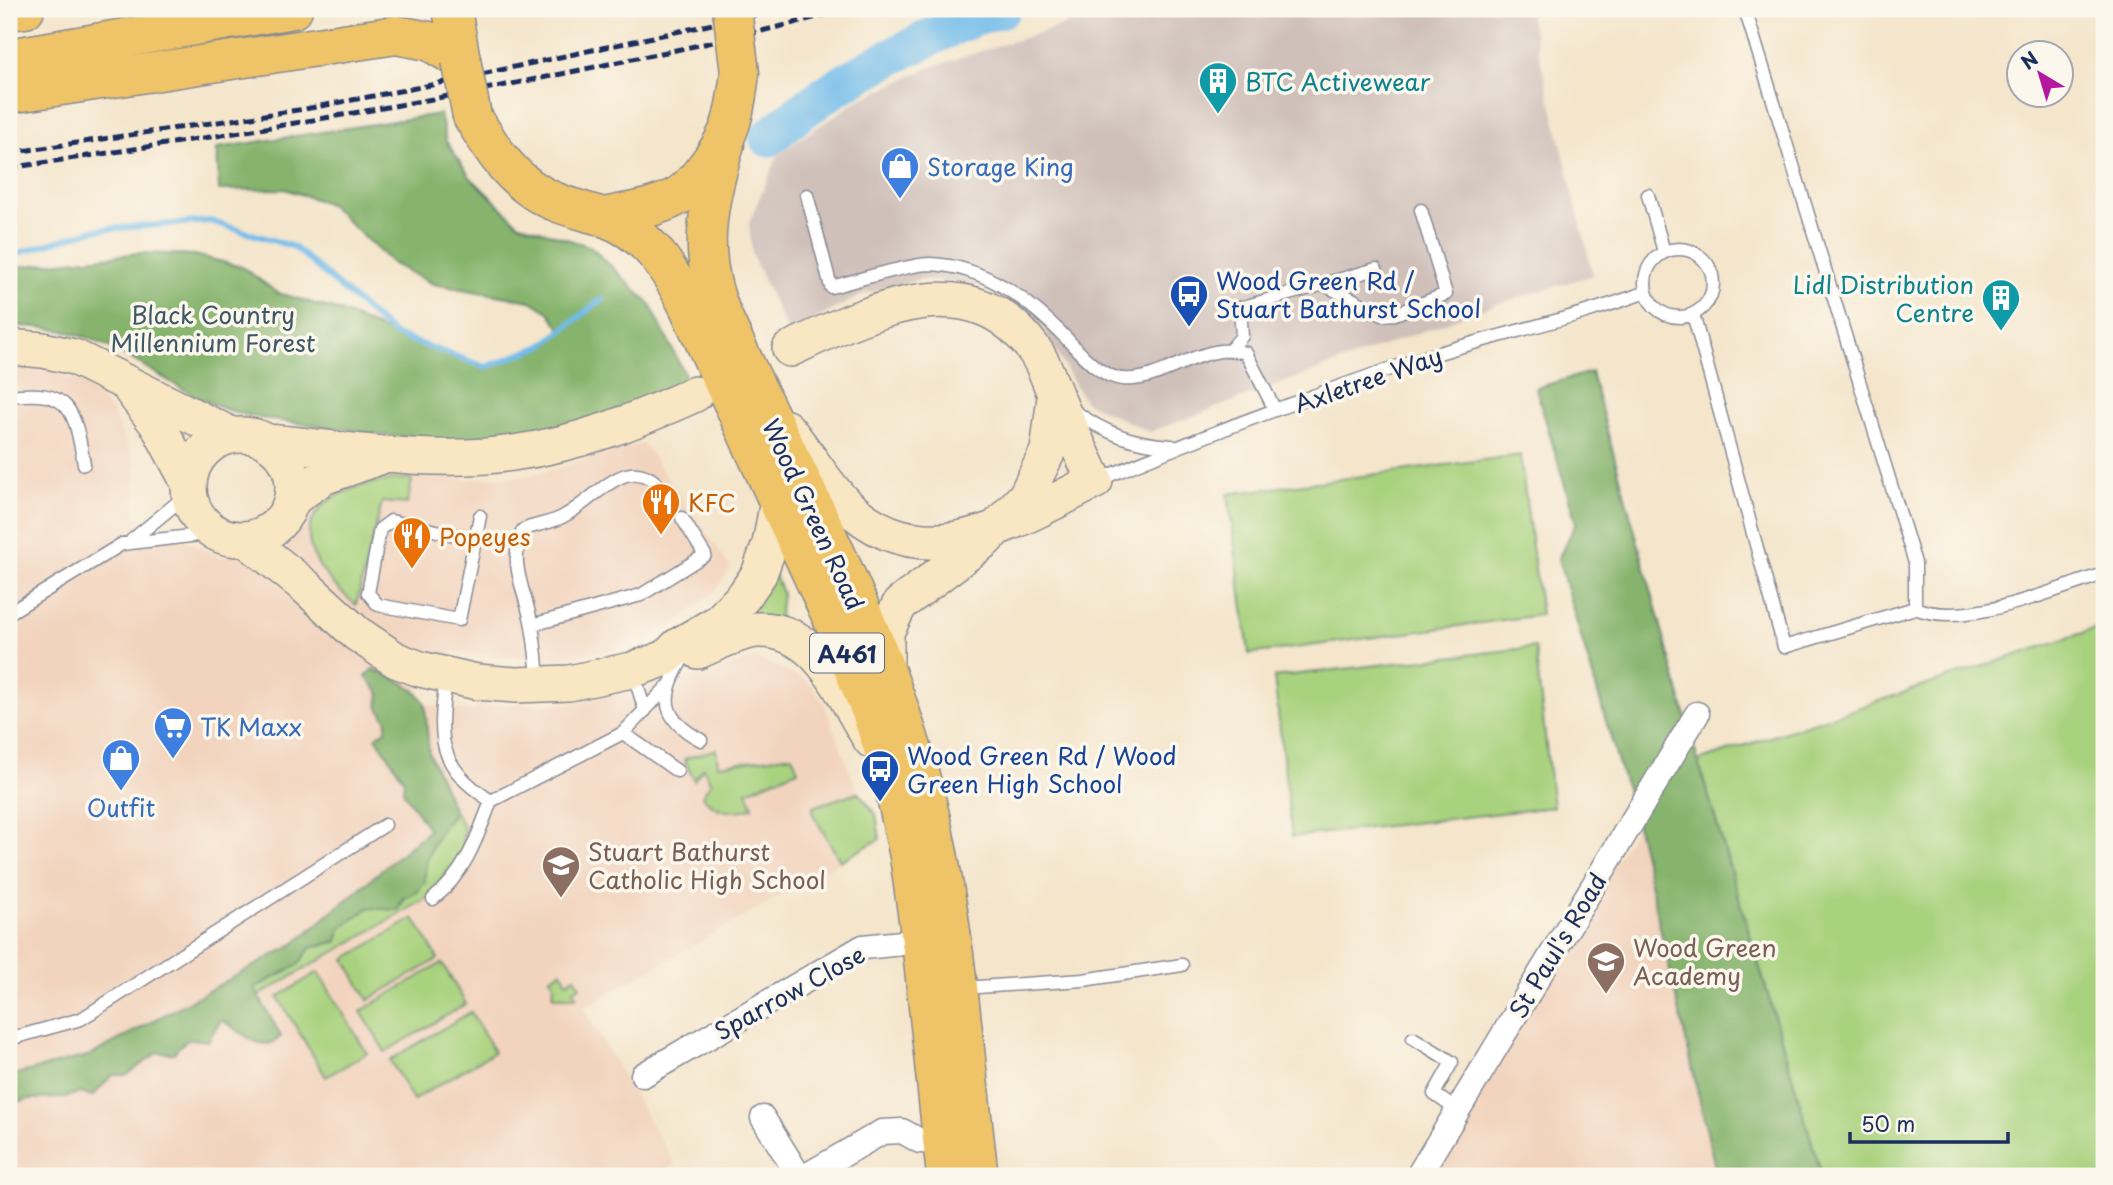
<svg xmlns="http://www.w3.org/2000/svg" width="2113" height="1185" viewBox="0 0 2113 1185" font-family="'Playpen Sans',sans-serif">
  <rect width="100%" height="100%" fill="#fbf7ec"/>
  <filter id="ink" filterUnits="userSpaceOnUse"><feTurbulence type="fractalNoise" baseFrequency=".0143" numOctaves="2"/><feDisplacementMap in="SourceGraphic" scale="14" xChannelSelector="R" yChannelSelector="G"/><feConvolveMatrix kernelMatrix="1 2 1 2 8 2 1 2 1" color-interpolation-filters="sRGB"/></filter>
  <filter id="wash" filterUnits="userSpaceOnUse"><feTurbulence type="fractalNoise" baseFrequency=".00686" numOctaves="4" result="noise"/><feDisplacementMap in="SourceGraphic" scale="28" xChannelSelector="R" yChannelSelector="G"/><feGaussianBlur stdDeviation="1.57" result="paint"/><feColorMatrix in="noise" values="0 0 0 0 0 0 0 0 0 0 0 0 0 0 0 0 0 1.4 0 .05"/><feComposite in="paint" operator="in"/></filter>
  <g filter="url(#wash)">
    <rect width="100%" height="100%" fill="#f4e5cb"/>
    <!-- built -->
    <path fill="#f2d4be" d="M40,367L84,383L113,413L135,463V517L222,558L305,515L337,480L408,473L468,479L529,476L643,443L731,568L716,590L668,629L615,650L548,660L454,651L417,691L425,704L473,712L481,705L571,703L692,677L756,658L807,680L824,703L860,798L876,814L880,839L583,1008L675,1164L654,1176H9V369Z
      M1637,826L1717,1176H1430Z"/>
    <!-- industrial -->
    <path fill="#cfc0ba" d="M1115,9H1528L1593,275L1494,305L1150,432L1085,402L1042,327L988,287L920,279L864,294L788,333L752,255L749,222L779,153L857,101L931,67Z"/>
    <!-- green -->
    <path fill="#a9d27e" stroke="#62806e" stroke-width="2" d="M1520,455L1541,615L1249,654L1228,494Z
      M410,478L412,481L407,504L382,502L356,605C268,533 314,484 410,478Z
      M774,573L782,593L779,621L744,619Z
      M2104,626V1176H1822L1698,761Z
      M1535,647L1553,807L1292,837L1274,677Z
      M716,749L718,765L792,755L798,770L747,791L753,807C734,814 716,813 702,796L711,783L703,768L694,780L684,759Z
      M858,792L876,814L880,839L840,861L813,814V807Z
      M454,811L464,827L462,843L466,847L427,898L258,996L254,988L298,965L310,948L337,942L341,928L368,907L398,910L424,866L437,835Z
      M414,918L438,959L368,1000L345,959Z
      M442,963L466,1004L385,1052L361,1011Z
      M561,971L567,982L575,977L580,986L573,991L577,997H553L554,983L550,978Z
      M318,972L367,1053L326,1077L278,997Z
      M471,1012L494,1052L413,1100L390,1060Z"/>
    <!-- forest -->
    <path fill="#86b46d" stroke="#507266" stroke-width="2" d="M440,114L446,141L470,177L518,223L591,247L650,304L687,379C609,420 511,447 422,439C388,437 355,430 322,426C282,421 240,418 203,400C131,363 97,324 9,326V268L140,253L195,255L242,267L278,293L340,311L395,335L487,367L541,346L561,330L550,313L531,301L433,284L393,264L329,204L285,189L219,190L217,148Z
      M1591,372L1698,761L1822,1176H1717L1637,826L1558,559L1576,523L1536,388Z
      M373,669C392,679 414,683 425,704L429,753L454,811C439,832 423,855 425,882L416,893L402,899L398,910L368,908L341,928L337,941L310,948L298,965L254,988L281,1036C261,1058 240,1028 221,1020L208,1041C190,1038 186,1037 174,1053H157L127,1075H112L93,1096L78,1093L64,1098L28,1099L9,1105V1076L91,1055L294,944L429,830L403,791L404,780L376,737L386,730L387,721L378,706L380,694L366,676Z"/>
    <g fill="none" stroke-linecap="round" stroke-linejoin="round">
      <!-- stream -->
      <path stroke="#71bbea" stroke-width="6" d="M9,256L94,230L210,221L294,247L395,335L486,367L542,346L602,299"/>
      <!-- river -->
      <path stroke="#71bbea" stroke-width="38" d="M768,138C816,97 861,71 917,44C945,30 972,17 1002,9"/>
    </g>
  </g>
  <g filter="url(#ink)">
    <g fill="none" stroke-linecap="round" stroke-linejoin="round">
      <!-- lane casing -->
      <g stroke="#888a94" stroke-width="15">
        <path id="lane" d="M1745,9L1915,563V608
          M807,195L831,287C855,281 909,264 930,264C986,266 1030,301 1067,339C1081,354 1100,377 1123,379C1163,383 1202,340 1246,353L1275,410
          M1648,195L1664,252
          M1645 283a34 34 0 1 1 68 0a34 34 0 1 1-68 0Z
          M1323,284L1383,315L1395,314L1446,294L1421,210
          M1693,314L1784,647L1915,608C1966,629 2051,590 2104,574
          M1231,349L1242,336L1240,308L1376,269
          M9,396C71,389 74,408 84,464
          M1073,410C1104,433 1134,444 1172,446
          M1096,481C1199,437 1304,398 1410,362C1488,336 1569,321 1646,292
          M460,536L391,521L380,529L368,593L378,605L459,620L480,516
          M132,540L189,493
          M9,613L122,544L216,533
          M532,625L641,595L705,555L682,518
          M682,660C660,697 661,719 701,740
          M633,671L645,711
          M446,677C439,736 435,765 491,801L623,733L667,687
          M538,682C537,663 535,644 532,626C526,592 507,563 523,530C536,524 553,523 564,516C604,494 633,442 671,501
          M623,733L677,771
          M433,899C465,874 477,838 491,801
          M963,988L1083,980L1182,965
          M1413,1038L1452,1062L1434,1094L1457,1110
          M9,1039L81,1019L385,825"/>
      </g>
      <!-- street casing -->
      <g stroke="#888a94" stroke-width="27">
        <path id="street" d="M643,1075L863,947L921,941
          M763,1118L799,1176
          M806,1176L882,1132L902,1131L920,1141L942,1142
          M1418,1176L1697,714"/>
      </g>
      <!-- secondary casing -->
      <g stroke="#888a94" stroke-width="38">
        <path id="secondary" d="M9,347L43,350L74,357L231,435
          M132,391L158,425L189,483
          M786,428C807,452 823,482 845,504C925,581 1014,521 1095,481C1082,454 1069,427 1057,399C1050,383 1045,365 1035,351C971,259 867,313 790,349
          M189 487a52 52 0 1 1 104 0a52 52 0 1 1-104 0Z
          M268,442C348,449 433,465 513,453C578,444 636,421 695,394
          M292,499L323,477L379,457
          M246,539L305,586L356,633L396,660L420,669L477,682L516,685L569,683L632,670L666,658L678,646L719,622L744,596L759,574L770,544L778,501
          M698,651C716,644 738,631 758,630C820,628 843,697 871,740
          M886,672V632L900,604L985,540L1026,496L1048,451L1055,397"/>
      </g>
      <!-- highway casing -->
      <g stroke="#888a94" stroke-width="41">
        <path id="highway" d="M452,9L461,60
          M9,11L25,9
          M9,58L293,9
          M9,94L396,35L429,41L461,60
          M472,116C489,144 505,171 533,190C555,205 579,209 603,217C647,231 670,269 689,308L838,631L871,712L890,769L909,856L921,941L946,1176
          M725,144C707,207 696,255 723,317C788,459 867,599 912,748C955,887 961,1033 979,1176
          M603,217C627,212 654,209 676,197C686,192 696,180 703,171C732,134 734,119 740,73"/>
      </g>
      <!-- lane -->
      <use href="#lane" stroke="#fff" stroke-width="12"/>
      <!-- street -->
      <use href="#street" stroke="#fff" stroke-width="24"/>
      <!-- secondary -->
      <use href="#secondary" stroke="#f9e7c3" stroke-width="35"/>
      <!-- highway -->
      <use href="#highway" stroke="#efc469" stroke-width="38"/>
      <!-- rail -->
      <path stroke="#1b2f5e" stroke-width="5" stroke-dasharray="10 5" stroke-linecap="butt" d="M9,153L305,109L431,85L782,9
        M9,168C208,138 407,107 604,65C685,48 766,32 846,9"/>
      <!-- highway-bridge casing -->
      <g stroke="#888a94" stroke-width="41" stroke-linecap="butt">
        <path id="highway-bridge" d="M732,9L740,73
          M461,60L472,116"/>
      </g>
      <!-- highway-bridge -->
      <use href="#highway-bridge" stroke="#efc469" stroke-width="38"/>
    </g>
  </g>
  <!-- icons -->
  <defs>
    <g id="building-pin" transform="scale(2.0125)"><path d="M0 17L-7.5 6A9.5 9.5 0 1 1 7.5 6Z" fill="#0f9aa8" stroke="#fbf7ec"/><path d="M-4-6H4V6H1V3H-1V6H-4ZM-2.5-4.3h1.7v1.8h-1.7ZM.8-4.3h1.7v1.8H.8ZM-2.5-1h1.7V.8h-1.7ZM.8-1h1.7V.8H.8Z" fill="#fff"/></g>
    <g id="shop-pin" transform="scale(2.0125)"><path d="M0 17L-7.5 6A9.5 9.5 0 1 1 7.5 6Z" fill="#3f7fe0" stroke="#fbf7ec"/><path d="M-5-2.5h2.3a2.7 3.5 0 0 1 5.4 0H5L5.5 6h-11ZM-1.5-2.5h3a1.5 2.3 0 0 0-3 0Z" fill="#fff"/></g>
    <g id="bus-pin" transform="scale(2.0125)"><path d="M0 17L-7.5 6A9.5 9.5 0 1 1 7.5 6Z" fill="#1a4fb4" stroke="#fbf7ec"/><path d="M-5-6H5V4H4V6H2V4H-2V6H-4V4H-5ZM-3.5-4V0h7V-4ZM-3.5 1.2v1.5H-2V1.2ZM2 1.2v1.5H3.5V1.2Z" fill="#fff"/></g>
    <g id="restaurant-pin" transform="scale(2.0125)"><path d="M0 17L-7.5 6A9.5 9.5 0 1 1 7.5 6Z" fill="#e8710a" stroke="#fbf7ec"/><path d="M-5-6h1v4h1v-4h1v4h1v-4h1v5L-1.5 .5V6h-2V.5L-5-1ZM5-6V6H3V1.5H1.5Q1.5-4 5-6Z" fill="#fff"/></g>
    <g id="supermarket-pin" transform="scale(2.0125)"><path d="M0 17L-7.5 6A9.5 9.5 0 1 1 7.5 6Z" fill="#3f7fe0" stroke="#fbf7ec"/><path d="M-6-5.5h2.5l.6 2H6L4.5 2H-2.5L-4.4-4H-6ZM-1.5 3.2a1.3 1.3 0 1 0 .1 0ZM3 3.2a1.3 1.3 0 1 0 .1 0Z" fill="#fff"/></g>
    <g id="school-pin" transform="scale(2.0125)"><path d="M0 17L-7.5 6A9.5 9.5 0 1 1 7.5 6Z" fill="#8d6e63" stroke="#fbf7ec"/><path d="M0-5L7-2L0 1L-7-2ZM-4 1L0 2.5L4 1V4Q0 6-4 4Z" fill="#fff"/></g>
  </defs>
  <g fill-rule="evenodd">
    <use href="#building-pin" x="1218" y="81"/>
    <use href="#shop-pin" x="900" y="166"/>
    <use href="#bus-pin" x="1189" y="294"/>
    <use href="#building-pin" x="2001" y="298"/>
    <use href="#restaurant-pin" x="661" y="502"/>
    <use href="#restaurant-pin" x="412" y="536"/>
    <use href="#supermarket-pin" x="173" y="726"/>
    <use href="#shop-pin" x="121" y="758"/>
    <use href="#bus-pin" x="880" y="769"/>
    <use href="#school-pin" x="561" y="865"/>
    <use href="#school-pin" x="1606" y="961"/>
  </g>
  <g text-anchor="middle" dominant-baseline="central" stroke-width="7" stroke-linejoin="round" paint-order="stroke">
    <!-- shield labels -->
    <rect fill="#fbf7ec" stroke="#5e6b89" stroke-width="2" x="810" y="633.5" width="74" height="39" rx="5"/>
    <g font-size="23" font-weight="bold" fill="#1b2f5e">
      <text x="847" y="653">A461</text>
    </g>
    <!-- culture labels -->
    <g font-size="24" fill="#0d838f" stroke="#fbf7ec" text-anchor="start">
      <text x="1245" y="81">BTC Activewear</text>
      <text x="1974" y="284" text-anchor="end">Lidl Distribution<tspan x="1974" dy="28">Centre</tspan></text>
    </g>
    <!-- shop labels -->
    <g font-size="24" fill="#366cbe" stroke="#fbf7ec" text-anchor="start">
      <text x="927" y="166">Storage King</text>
      <text x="200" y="726">TK Maxx</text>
      <text x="121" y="807" text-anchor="middle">Outfit</text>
    </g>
    <!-- transit labels -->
    <g font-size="24" fill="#164399" stroke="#fbf7ec" text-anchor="start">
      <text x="1216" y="280">Wood Green Rd /<tspan x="1216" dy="28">Stuart Bathurst School</tspan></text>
      <text x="907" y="755">Wood Green Rd / Wood<tspan x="907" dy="28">Green High School</tspan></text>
    </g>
    <!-- park labels -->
    <g font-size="24" fill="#3e5866" stroke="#fbf7ec">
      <text x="213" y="314">Black Country<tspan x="213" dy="28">Millennium Forest</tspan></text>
    </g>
    <!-- street labels -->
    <g font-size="24" fill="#1b2f5e" stroke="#fbf7ec">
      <text transform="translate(1368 379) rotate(-19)">Axletree Way</text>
      <text transform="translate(814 514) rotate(65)">Wood Green Road</text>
      <text transform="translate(1557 945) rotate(-59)">St Paul's Road</text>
      <text transform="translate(789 992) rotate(-29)">Sparrow Close</text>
    </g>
    <!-- food labels -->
    <g font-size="24" fill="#c56008" stroke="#fbf7ec" text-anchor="start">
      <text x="688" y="502">KFC</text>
      <text x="439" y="536">Popeyes</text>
    </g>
    <!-- education labels -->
    <g font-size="24" fill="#785e54" stroke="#fbf7ec" text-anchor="start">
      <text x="588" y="851">Stuart Bathurst<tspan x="588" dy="28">Catholic High School</tspan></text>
      <text x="1633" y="947">Wood Green<tspan x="1633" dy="28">Academy</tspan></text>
    </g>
  </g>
  <!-- margin -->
  <rect width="2113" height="1185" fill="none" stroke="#fbf7ec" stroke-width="35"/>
  <!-- north arrow -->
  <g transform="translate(2040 74) rotate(322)"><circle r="33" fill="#fbf7ec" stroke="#a1a7b3" stroke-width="2"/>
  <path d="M0-5L12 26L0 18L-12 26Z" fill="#b5179e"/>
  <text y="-10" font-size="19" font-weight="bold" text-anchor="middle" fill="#1b2f5e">N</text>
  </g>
  <!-- scale -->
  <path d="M1850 1132v10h158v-10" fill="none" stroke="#1b2f5e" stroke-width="3.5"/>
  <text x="1861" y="1132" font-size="21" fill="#1b2f5e" stroke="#fbf7ec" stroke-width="5" paint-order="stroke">50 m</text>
</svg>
